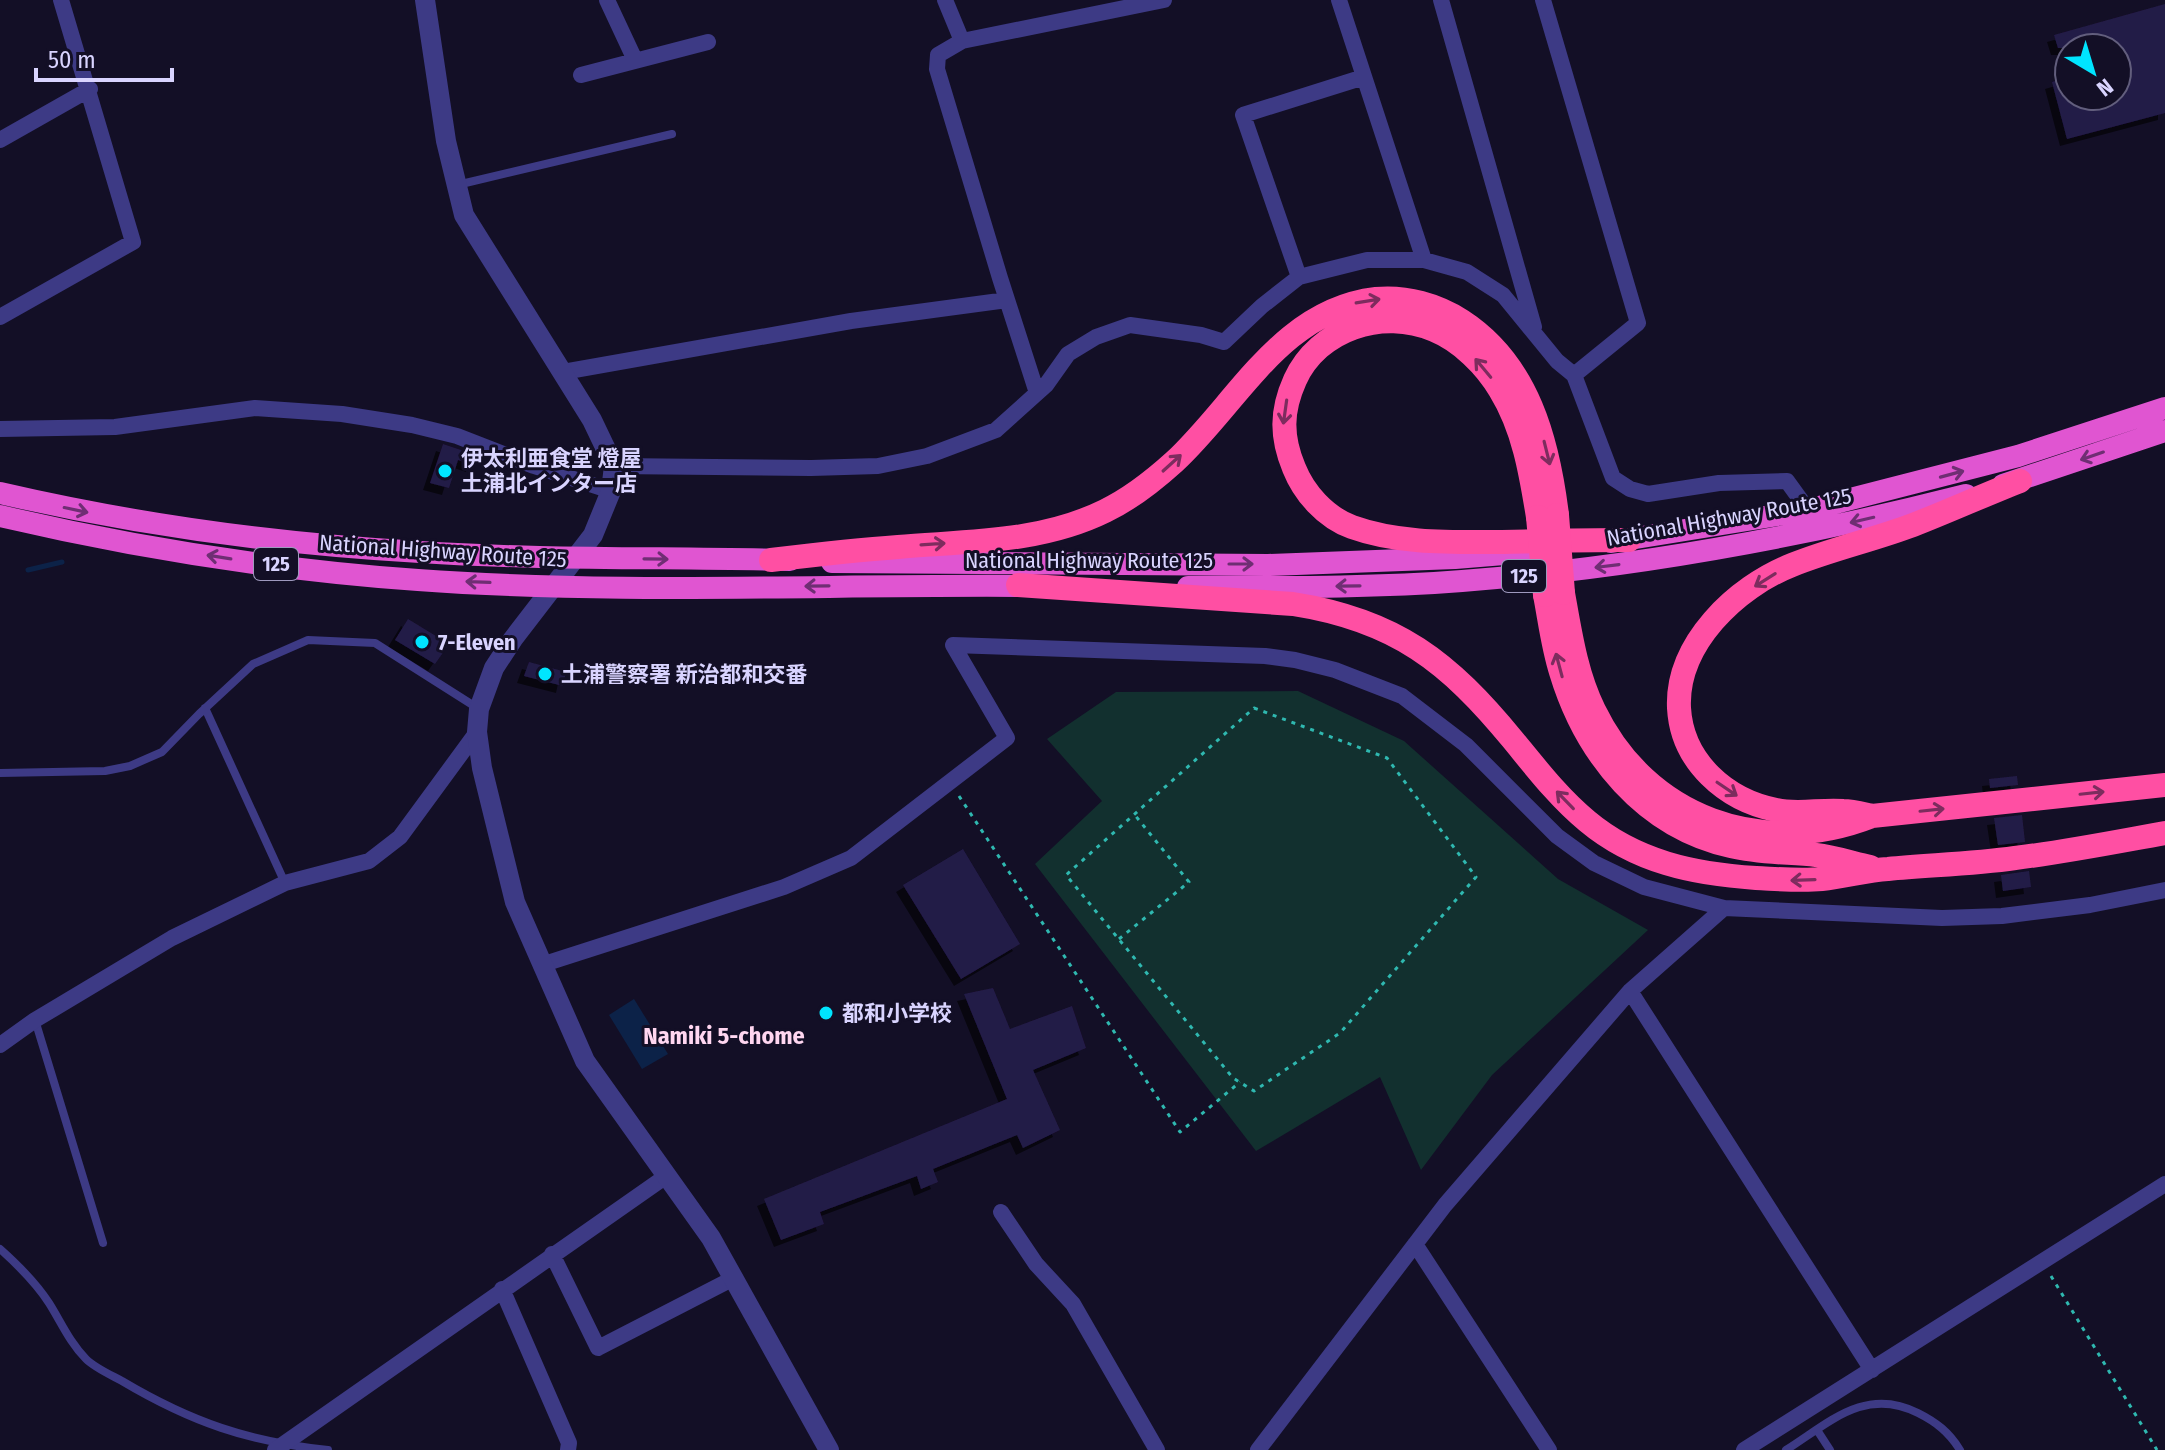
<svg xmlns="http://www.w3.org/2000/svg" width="2165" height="1450" viewBox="0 0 2165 1450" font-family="'Fira Sans Condensed','Noto Sans JP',sans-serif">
  <defs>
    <filter id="shadow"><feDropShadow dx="-7" dy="7" stdDeviation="0" flood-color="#0009"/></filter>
  </defs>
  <rect width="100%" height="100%" fill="#130f26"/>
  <!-- green -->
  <path fill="#12302f" d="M1298,691L1404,741L1558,879L1648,930L1492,1075L1421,1170L1380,1077L1256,1151L1035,864L1102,801L1047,739L1116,692Z"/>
  <!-- water -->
  <path fill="#0c2248" d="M634,999L668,1054L642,1069L609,1015Z"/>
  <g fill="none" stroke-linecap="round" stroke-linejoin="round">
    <!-- stream -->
    <path stroke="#0c2248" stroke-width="5" d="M28,570L62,562"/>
  </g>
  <!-- building -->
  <path fill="#241b47" filter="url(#shadow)" d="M2165,4V113L2067,139L2052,82L2069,77V96H2117V43L2100,48H2058L2054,35Z
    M443,444L476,455L473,465L458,460L449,488L430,483Z
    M408,619L449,644L435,664L395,640Z
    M529,662L566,672L563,686L524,676Z
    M2017,776L2018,785L1990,788L1989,779Z
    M2022,815L2025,842L1998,845L1994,818Z
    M963,849L1020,944L961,979L903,885Z
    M2029,871L2031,887L2003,891L2001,875Z
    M993,988L1010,1029L1072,1006L1086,1048L1033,1070L1060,1130L1023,1148L1017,1135L933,1169L938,1182L921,1189L917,1176L820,1212L824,1224L781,1240L764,1199L1007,1099L964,994Z"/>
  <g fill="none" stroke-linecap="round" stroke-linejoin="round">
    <!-- path -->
    <path stroke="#2fb8b0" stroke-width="3" stroke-dasharray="4 6" stroke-linecap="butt" d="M1254,708L1387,758L1476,877L1340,1033L1254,1091L1233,1078L1066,875Z
      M959,796L1180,1132L1240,1082
      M1119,939L1189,882L1134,814
      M2051,1276L2157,1450"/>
    <!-- service -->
    <path stroke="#3d3a85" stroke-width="8" d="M457,185L672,134
      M205,708L285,883
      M0,773L105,771L130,766L162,752L199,714L253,664L308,640L375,643L479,709
      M35,1020L103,1243
      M0,1249C18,1265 36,1283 49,1303C61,1322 70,1343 86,1359C95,1368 111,1375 122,1381C191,1422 249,1442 328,1450
      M1817,1430L1830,1450
      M1786,1450C1829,1423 1865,1386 1918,1413C1936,1422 1949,1432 1960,1450"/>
    <!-- minor -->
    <path stroke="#3d3a85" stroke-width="16" d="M607,0L635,60
      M945,0L962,41
      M1339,0L1424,260
      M1441,0L1534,327
      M1543,0L1638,323L1574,375
      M581,75L708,42
      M0,140L90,89
      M1299,277L1243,115L1364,77
      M0,317L133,242L61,0
      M563,372L851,321L1007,300
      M1037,393L1000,278L937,69L938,55L962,41L1164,0
      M0,429L115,427L255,408L342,414L412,425L457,436L534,466L611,491
      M614,466L811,468L878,466L927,456L996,430L1046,385L1068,354L1096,337L1130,325L1201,335L1224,342L1262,306L1299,277L1367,260H1424L1467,272L1503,295L1557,361L1574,375L1613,478L1630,489L1648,494L1719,483L1787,481L1808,510
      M541,965L784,887L851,858L1007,738L953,645L1265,656L1295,660L1335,670L1402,696L1466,745L1557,836L1594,863L1644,887L1724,908L1942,918L2002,916L2090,905L2165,890
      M1630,991L1872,1370
      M0,1045L35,1020L172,938L285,883L369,861L400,837L477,732
      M1001,1212L1036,1264L1073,1304L1157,1450
      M1415,1244L1549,1450
      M552,1254L598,1348L734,1278
      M502,1289L569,1443L568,1450
      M275,1450L665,1177
      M1258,1450L1445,1205L1630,991L1724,908
      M1744,1450L2165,1184"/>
    <!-- tertiary -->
    <path stroke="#3d3a85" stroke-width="20" d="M425,0L446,141L464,215L592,420L614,466L611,491L593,535L513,639L494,668L479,709L477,732L482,768L515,902L585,1061L711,1238L829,1450"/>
    <!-- trunk -->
    <path stroke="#e055d1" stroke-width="22" d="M2003,485L2165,431
      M0,493C138,525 278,544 420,552C543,560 666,557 790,560
      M0,516C136,548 278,570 418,580C623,595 829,584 1034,586
      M1611,542L1808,510L2018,456L2165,408
      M832,562L1268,565L1455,558L1541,551
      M1188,587C1280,587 1371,588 1462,581C1632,568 1801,537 1966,495"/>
    <!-- motorway -->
    <path stroke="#ff4fa3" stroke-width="24" d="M1538,517C1531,474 1524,429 1500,390C1486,366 1461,341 1434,330C1382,308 1318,329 1295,380C1281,411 1281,437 1294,468C1304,493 1325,517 1352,527C1399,544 1452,542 1502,542C1544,541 1587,540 1629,540
      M771,560C813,555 856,550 898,547C968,541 1040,543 1105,511C1130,499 1153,481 1174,462C1237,404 1281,310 1376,299C1406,296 1437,305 1462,321C1528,364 1548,441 1557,515
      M1018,585L1293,604C1396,620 1449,662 1513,740C1536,768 1559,798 1587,821C1636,862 1694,874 1756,878C1778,879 1800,881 1822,879C1845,877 1866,870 1888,869C1930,865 1973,864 2015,858C2065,852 2115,842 2165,833
      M1563,593C1570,632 1576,674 1594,710C1647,819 1762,859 1872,816L2165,785
      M1545,595C1550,621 1553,647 1561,672C1586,755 1645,827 1731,846C1760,853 1788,852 1816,855C1834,857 1852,863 1870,867
      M1872,816C1863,814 1853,811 1843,811C1821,809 1798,815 1776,810C1726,800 1682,762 1679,708C1676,644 1736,587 1792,565C1832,549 1873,540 1913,525C1949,511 1984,495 2020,481"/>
    <!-- motorway-bridge -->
    <path stroke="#ff4fa3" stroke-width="24" d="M1557,515L1563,593
      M1538,517L1545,595"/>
  </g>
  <!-- one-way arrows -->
  <defs><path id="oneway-shaft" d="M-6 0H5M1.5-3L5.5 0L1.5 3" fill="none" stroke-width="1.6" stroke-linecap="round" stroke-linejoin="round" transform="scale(2)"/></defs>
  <g stroke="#7d2c5e">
    <use href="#oneway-shaft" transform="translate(1368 301) rotate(-9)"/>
    <use href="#oneway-shaft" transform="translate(1483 368) rotate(-130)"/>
    <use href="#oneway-shaft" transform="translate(1285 412) rotate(98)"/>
    <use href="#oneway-shaft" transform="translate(1547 453) rotate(76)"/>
    <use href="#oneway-shaft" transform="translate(1172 463) rotate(-42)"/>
    <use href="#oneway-shaft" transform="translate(933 544) rotate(-4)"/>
    <use href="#oneway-shaft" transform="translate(1765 580) rotate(148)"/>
    <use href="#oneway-shaft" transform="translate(1559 665) rotate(-105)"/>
    <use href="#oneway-shaft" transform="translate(1727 789) rotate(34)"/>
    <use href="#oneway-shaft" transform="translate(2092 793) rotate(-6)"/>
    <use href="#oneway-shaft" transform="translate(1565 800) rotate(-134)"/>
    <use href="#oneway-shaft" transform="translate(1932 810) rotate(-6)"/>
    <use href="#oneway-shaft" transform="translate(1803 880) rotate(178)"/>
  </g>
  <g stroke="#6f2e73">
    <use href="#oneway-shaft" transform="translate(2092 456) rotate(161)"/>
    <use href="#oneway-shaft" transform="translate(1952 474) rotate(-15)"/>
    <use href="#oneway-shaft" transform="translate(76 510) rotate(12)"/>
    <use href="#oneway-shaft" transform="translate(1862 520) rotate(167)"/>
    <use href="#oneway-shaft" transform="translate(219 557) rotate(-171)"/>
    <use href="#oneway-shaft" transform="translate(656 559) rotate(1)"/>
    <use href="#oneway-shaft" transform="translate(1241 564)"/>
    <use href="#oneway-shaft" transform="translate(1607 566) rotate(173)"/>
    <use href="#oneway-shaft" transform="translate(478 582) rotate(-178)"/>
    <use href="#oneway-shaft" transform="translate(817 586) rotate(179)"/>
    <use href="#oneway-shaft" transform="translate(1348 586) rotate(179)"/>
  </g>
  <!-- markers -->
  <g fill="#00e5ff" stroke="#130f26" stroke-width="3">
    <circle cx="445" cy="471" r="8"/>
    <circle cx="422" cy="642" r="8"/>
    <circle cx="545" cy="674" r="8"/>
    <circle cx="826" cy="1013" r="8"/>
  </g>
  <g text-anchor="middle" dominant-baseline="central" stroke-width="6" stroke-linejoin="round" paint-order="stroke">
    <!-- shield labels -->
    <g fill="#130f26" stroke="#9e99be" stroke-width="2">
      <rect x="254" y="548" width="44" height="32" rx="6"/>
      <rect x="1502" y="560" width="44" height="32" rx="6"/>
    </g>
    <g font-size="20" font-weight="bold" fill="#d9d4ff">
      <text x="276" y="564">125</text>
      <text x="1524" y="576">125</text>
    </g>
    <!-- poi labels -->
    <g font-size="22" font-weight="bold" fill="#d9d4ff" stroke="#130f26" text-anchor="start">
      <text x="461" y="458">伊太利亜食堂 燈屋<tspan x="461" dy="25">土浦北インター店</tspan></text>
      <text x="438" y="642">7-Eleven</text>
      <text x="561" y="674">土浦警察署 新治都和交番</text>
      <text x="842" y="1013">都和小学校</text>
    </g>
    <!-- street labels -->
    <g font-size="22" fill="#d9d4ff" stroke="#130f26">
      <text transform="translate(1729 517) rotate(-10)">National Highway Route 125</text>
      <text transform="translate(443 551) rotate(4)">National Highway Route 125</text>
      <text x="1089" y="560">National Highway Route 125</text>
    </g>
    <!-- neighbourhood labels -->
    <g font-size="24" font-weight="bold" fill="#ffd6f0" stroke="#130f26">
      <text x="724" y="1036">Namiki 5-chome</text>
    </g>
  </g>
  <!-- north arrow -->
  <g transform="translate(2093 72) rotate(142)"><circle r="38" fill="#130f26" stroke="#625e7d" stroke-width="2"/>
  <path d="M0-6L14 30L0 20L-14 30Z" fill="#00e5ff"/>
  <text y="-12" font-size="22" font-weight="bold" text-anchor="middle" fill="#d9d4ff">N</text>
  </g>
  <!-- scale -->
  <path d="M36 68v12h136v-12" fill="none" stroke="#d9d4ff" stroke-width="4"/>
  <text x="48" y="68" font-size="24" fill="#d9d4ff" stroke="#130f26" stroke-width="6" paint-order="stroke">50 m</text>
</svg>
